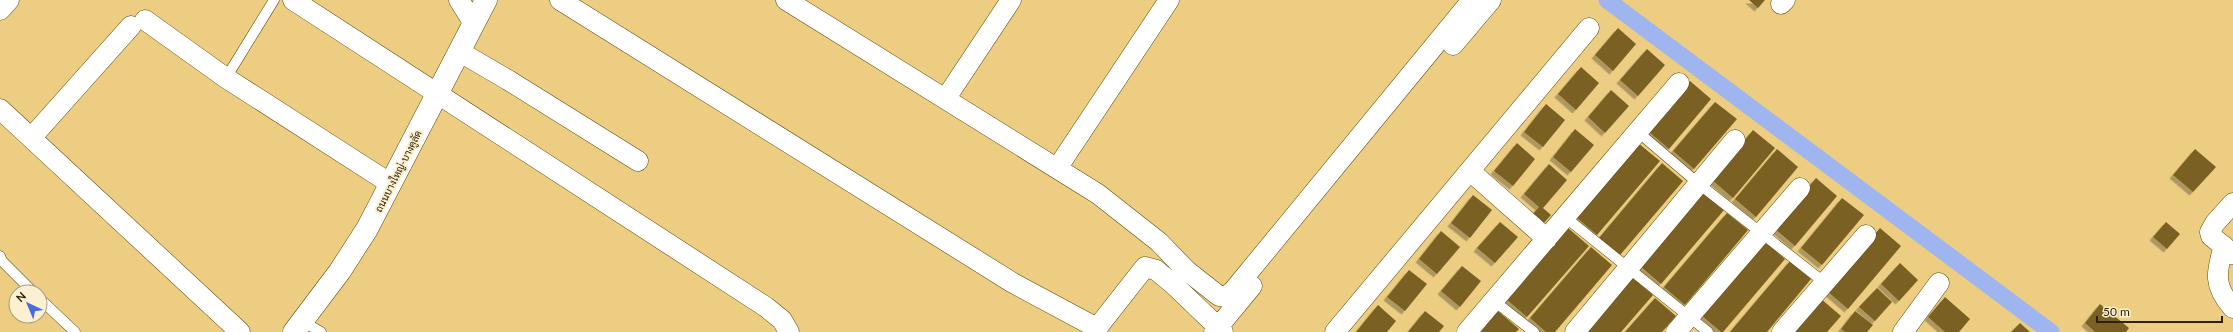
<svg xmlns="http://www.w3.org/2000/svg" width="2233" height="332" viewBox="0 0 2233 332" font-family="Lato,Sarabun,sans-serif">
  <defs>
    <filter id="shadow"><feDropShadow dx="-3.5" dy="3.5" stdDeviation="0" flood-color="#0004"/></filter>
  </defs>
  <rect width="100%" height="100%" fill="#eccd81"/>
  <g fill="none" stroke-linecap="round" stroke-linejoin="round">
    <!-- canal -->
    <path stroke="#9eb5ef" stroke-width="17" d="M1607,0L2051,332"/>
  </g>
  <!-- building -->
  <path fill="#7a6121" filter="url(#shadow)" d="M1749,0H1765L1758,8Z
    M1618,28L1636,44L1613,71L1595,55Z
    M1647,49L1665,65L1638,96L1620,80Z
    M1581,67L1599,83L1576,110L1558,94Z
    M1690,81L1711,99L1669,149L1648,131Z
    M1611,90L1629,106L1605,133L1588,117Z
    M1715,102L1737,119L1694,169L1673,151Z
    M1546,104L1565,120L1543,147L1524,132Z
    M1575,129L1594,145L1571,172L1553,157Z
    M1753,130L1775,148L1733,198L1712,180Z
    M1517,143L1535,159L1513,186L1494,171Z
    M1638,143L1660,161L1597,235L1576,217Z
    M1777,149L1798,167L1756,217L1735,199Z
    M2195,149L2216,167L2193,192L2173,175Z
    M1662,163L1683,181L1620,255L1599,238Z
    M1549,164L1567,180L1543,208L1551,215L1543,224L1532,215L1539,207L1524,194Z
    M1816,178L1837,196L1795,246L1774,228Z
    M1703,192L1724,210L1661,284L1640,266Z
    M1473,195L1492,210L1470,238L1451,223Z
    M1842,198L1864,215L1822,265L1801,248Z
    M1727,213L1748,230L1685,305L1664,287Z
    M1500,222L1518,237L1495,263L1477,248Z
    M2166,222L2180,234L2167,249L2153,237Z
    M1568,228L1589,246L1527,317L1506,299Z
    M1880,228L1901,246L1848,309L1827,291Z
    M1441,231L1460,247L1437,274L1419,259Z
    M1764,241L1785,259L1723,332H1721L1701,315Z
    M1591,247L1612,265L1555,332H1546L1530,318Z
    M1790,261L1811,279L1767,332H1730Z
    M1900,263L1918,280L1899,301L1881,284Z
    M1462,266L1481,281L1460,307L1441,291Z
    M1409,270L1427,284L1405,311L1387,297Z
    M1632,277L1653,295L1621,332H1584Z
    M1877,288L1892,302L1875,321L1859,307Z
    M1945,297L1970,319L1959,332H1945L1928,317Z
    M1655,298L1676,316L1662,332H1625Z
    M1820,298L1841,316L1827,332H1791Z
    M2100,304L2129,328L2126,332H2095L2085,323Z
    M1378,305L1396,321L1387,332H1356Z
    M1425,311L1444,326L1439,332H1408Z
    M1498,311L1519,329L1516,332H1479Z
    M1855,311L1873,325L1867,332H1845L1841,329Z
    M2020,323L2030,332H2011Z"/>
  <g fill="none" stroke-linecap="round" stroke-linejoin="round">
    <!-- service casing -->
    <g stroke="#604a0a" stroke-width="11">
      <path id="service" d="M226,78L274,0
        M1638,132L1699,184L1825,283
        M1565,217L1708,332
        M0,256L2,261L33,292
        M40,299L75,332
        M1494,301L1534,332
        M302,321L321,332"/>
    </g>
    <!-- minor casing -->
    <g stroke="#604a0a" stroke-width="21">
      <path id="minor" d="M293,0L766,307L782,320L789,332
        M459,0L474,24
        M560,0L1013,283L1097,328
        M786,0L1098,194L1159,242L1186,270L1173,284L1223,332
        M1781,4L1785,0
        M0,10L9,0
        M145,20L226,78L391,184
        M1453,45L1491,0
        M460,52L508,80L638,161
        M946,98L1011,0
        M0,109L240,332
        M31,138L131,26
        M1058,167L1169,0
        M1470,171L1547,239
        M2233,203L2215,223L2210,232L2211,236L2233,254
        M2224,246C2216,272 2213,286 2233,308
        M1186,270L1219,296L1225,297L1233,291L1472,0
        M1094,332L1145,267L1156,270L1173,284
        M1214,332L1252,286
        M1335,332L1589,28
        M1467,332L1679,83
        M1575,332L1735,140
        M1676,332L1800,188
        M1782,332L1866,235
        M1903,332L1939,283"/>
    </g>
    <!-- tertiary casing -->
    <g stroke="#604a0a" stroke-width="23">
      <path id="tertiary" d="M294,332L340,271L367,229L486,0"/>
    </g>
    <!-- service -->
    <use href="#service" stroke="#fff" stroke-width="10"/>
    <!-- minor -->
    <use href="#minor" stroke="#fff" stroke-width="20"/>
    <!-- tertiary -->
    <use href="#tertiary" stroke="#fff" stroke-width="22"/>
  </g>
  <g text-anchor="middle" dominant-baseline="central" stroke-width="4" stroke-linejoin="round" paint-order="stroke">
    <!-- street labels -->
    <g font-size="10" fill="#2d2101" stroke="#fcf0d3">
      <text transform="translate(398 171) rotate(-63)">ถนนบางใหญ่-บางคูลัด</text>
    </g>
  </g>
  <!-- north arrow -->
  <g transform="translate(28 304) rotate(316)"><circle r="19" fill="#fcf0d3" stroke="#a99d7f"/>
  <path d="M0-3L7 15L0 10L-7 15Z" fill="#496bdf"/>
  <text y="-6" font-size="11" font-weight="bold" text-anchor="middle" fill="#2d2101">N</text>
  </g>
  <!-- scale -->
  <path d="M2097 316v6h125v-6" fill="none" stroke="#2d2101" stroke-width="2"/>
  <text x="2103" y="316" font-size="12" fill="#2d2101" stroke="#fcf0d3" stroke-width="3" paint-order="stroke">50 m</text>
</svg>
